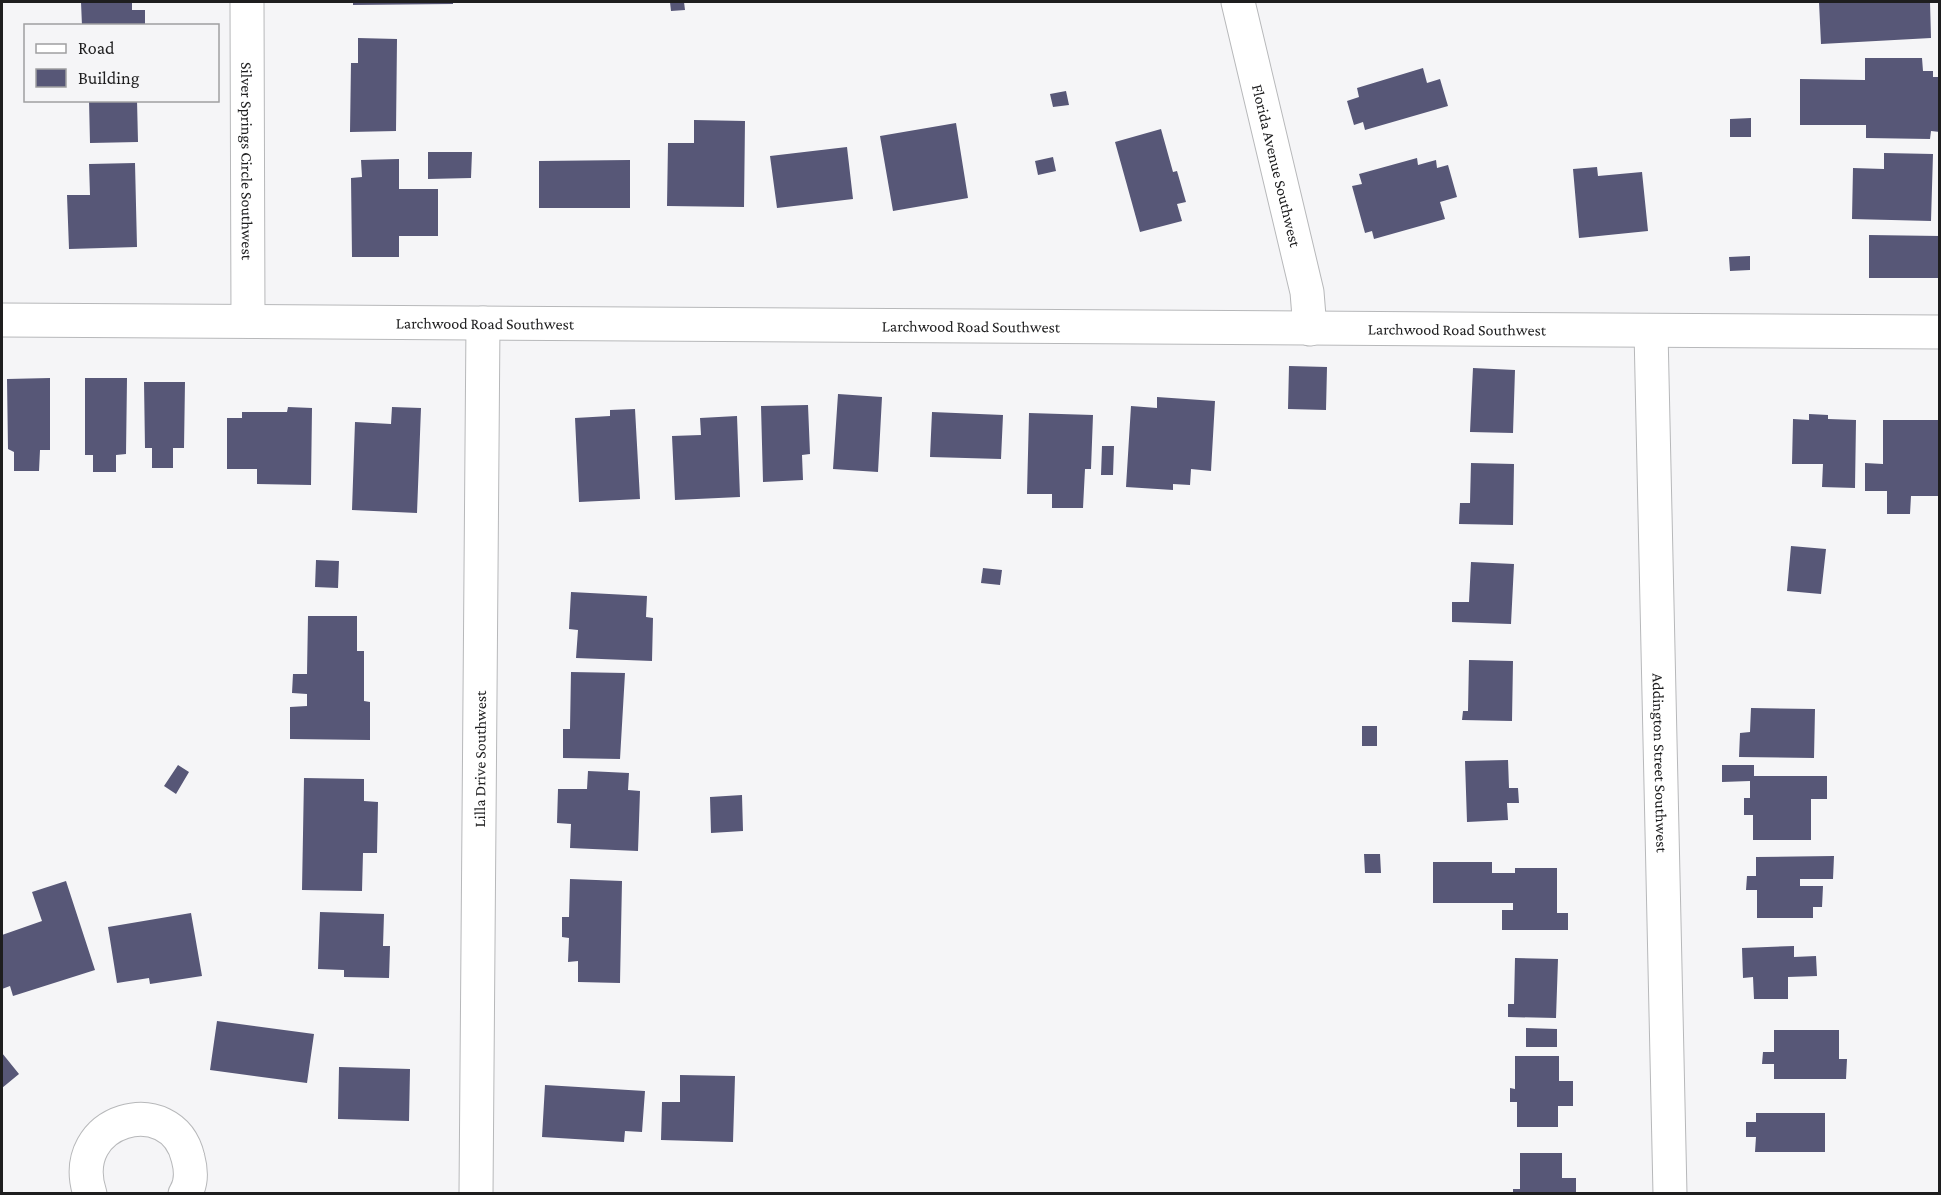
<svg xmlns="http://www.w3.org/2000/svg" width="1941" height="1195" viewBox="0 0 1941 1195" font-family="'Crimson Pro',serif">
  <rect width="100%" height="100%" fill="#f5f5f7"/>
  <!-- building -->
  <path fill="#575777" d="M81,2H132V10H145V26H82Z
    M353,2H453V4L353,5Z
    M670,2H684L685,10L671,11Z
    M1819,2H1930L1931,38L1821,44Z
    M358,38L397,39L396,131L350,132L351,63H358Z
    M1865,58H1922L1923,71H1933V77H1940V132L1931,131L1930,139L1866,138V125H1800V79L1865,80Z
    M1423,68L1427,83L1440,79L1448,106L1365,130L1363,122L1354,125L1347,101L1359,97L1357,88Z
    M1066,91L1069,105L1053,107L1050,94Z
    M89,100H137L138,142L90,143Z
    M1751,118V137H1730V119Z
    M694,120L745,121L744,207L667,206L668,143H694Z
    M956,123L968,198L893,211L880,136Z
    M1161,129L1173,172L1177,171L1186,202L1177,204L1182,221L1140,232L1115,142Z
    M847,147L853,199L777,208L770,156Z
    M428,152H472L471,178L428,179Z
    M1884,153L1933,154L1931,221L1852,219L1853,168L1884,169Z
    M1053,157L1056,171L1038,175L1035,161Z
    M1417,158L1418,165L1436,160L1437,168L1448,165L1457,197L1440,202L1445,219L1374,239L1372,231L1365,233L1352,186L1362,184L1359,174Z
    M399,159V189H438V236H399V257H352L351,178L362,177L361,160Z
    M630,160V208H539V161Z
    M135,163L137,247L69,249L67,195H90L89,164Z
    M1597,167L1598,176L1642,172L1648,231L1579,238L1573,169Z
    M1869,235L1940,236V278H1869Z
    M1750,256V270L1730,271L1729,257Z
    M1289,366L1327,367L1326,410L1288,409Z
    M1473,368L1515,370L1513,433L1470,432Z
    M50,378V450H40L39,471H14V452L8,449L7,379Z
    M85,378H127L126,454L116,455V472H93V455H85Z
    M144,382H185L184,448H173V468H152V448H145Z
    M838,394L882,397L878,472L833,469Z
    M1157,397L1215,401L1211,471L1191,469L1190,485L1173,484V490L1126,487L1131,406L1157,408Z
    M808,405L810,454L802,455L803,480L763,482L761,406Z
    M288,407L312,408L311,485L257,484V469H227V418H242V412H287Z
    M392,407L421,408L417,513L352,510L355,422L391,424Z
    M635,409L640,499L579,502L575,418L610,416V410Z
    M932,412L1003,415L1001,459L930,457Z
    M1029,413L1093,415L1091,469H1085L1083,508H1052V494H1027Z
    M1809,414L1828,415V419L1856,420L1855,488L1822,487L1823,464H1792L1793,419L1809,420Z
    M737,416L740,497L675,500L672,436L701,435L700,418Z
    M1883,420H1940V496H1911L1910,514H1887V491H1865V463L1883,464Z
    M1102,446H1114L1113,475H1101Z
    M1471,463L1514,464L1513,525L1459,524L1460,503H1470Z
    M1791,546L1826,549L1821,594L1787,591Z
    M316,560L339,561L338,588L315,587Z
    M1471,562L1514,564L1511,624L1452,622V602H1469Z
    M983,568L1002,570L1000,585L981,583Z
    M571,592L647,596L646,617L653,618L652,661L576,658L578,630L569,629Z
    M308,616H357V651H364V701L370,702V740L290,739V707L307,706V694L292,693L293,674H307Z
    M1469,660L1513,661L1512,721L1462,720L1463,711H1468Z
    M571,672L625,673L620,759L563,758V729H570Z
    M1751,708L1815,709L1814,758L1739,757L1740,733L1750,732Z
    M1362,726H1377V746H1362Z
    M1508,760L1509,788H1518L1519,803H1507L1508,820L1467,822L1465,761Z
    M178,765L189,772L176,794L164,786Z
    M1722,765H1754V776H1827V799H1811V840H1753V815H1744V798H1750V781L1722,782Z
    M588,771L629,773L628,790L640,791L638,851L570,848L571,824L557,823L558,789H587Z
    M304,778L364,779V801L378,802L377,853H363L362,891L302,890Z
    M742,795L743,831L711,833L710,797Z
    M1364,854H1380L1381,873H1365Z
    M1834,856L1833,879H1800V886H1823L1822,907H1813V918H1757V890H1746L1747,876H1756V857Z
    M1433,862H1492V873H1515V868H1557V913H1568V930H1502V910H1513V903H1433Z
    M570,879L622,881L620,983L578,982V961L568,962L569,938L562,937V917H569Z
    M66,881L95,970L13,996L10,986L2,989V935L42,921L32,892Z
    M320,912L384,914L383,946H390L389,978L344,977V970L318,969Z
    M191,913L202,976L150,984L149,978L117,983L108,927Z
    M1794,946V957L1816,956L1817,976L1788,977V999H1754L1753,977L1743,978L1742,948Z
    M1515,958L1558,959L1556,1018L1508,1017V1004H1514Z
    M217,1021L314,1034L307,1083L210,1070Z
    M1526,1028L1557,1029V1047H1526Z
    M1774,1030H1839V1059H1847L1846,1079H1774V1064H1762L1763,1052H1774Z
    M2,1053L19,1074L2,1088Z
    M1515,1056H1559V1081H1573V1106H1558V1127H1517V1102H1510V1088L1515,1089Z
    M339,1067L410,1069L409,1121L338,1119Z
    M680,1075L735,1076L733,1142L661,1140L662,1102H680Z
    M545,1085L645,1091L642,1132L625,1131L624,1142L542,1137Z
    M1756,1113H1825V1152H1755L1756,1137H1746V1122H1756Z
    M1520,1153H1562V1178H1576V1194H1513V1189H1520Z"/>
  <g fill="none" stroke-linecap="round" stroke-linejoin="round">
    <!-- street casing -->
    <g stroke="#b7b8ba" stroke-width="35">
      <g id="street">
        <path id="s1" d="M247,2L248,321"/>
        <path id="s2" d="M1238,2L1307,292L1310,329"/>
        <path id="s3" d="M2,320L1940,332"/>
        <path id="s4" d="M1651,331L1670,1194"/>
        <path d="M90,1194C65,1118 172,1090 188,1158C191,1169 192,1183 185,1194"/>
        <path id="s5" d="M476,1194L483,323"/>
      </g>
    </g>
    <!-- street -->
    <use href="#street" stroke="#fff" stroke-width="33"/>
  </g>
  <g text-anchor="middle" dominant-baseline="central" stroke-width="6" stroke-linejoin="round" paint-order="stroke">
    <!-- street labels -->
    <g font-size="16" fill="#1e1e1f" stroke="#f5f5f7">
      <text stroke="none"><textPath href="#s1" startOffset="159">Silver Springs Circle Southwest</textPath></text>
      <text stroke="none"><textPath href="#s2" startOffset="168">Florida Avenue Southwest</textPath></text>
      <text stroke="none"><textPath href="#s3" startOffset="483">Larchwood Road Southwest</textPath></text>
      <text stroke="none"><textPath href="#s3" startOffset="969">Larchwood Road Southwest</textPath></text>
      <text stroke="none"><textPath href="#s3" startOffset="1455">Larchwood Road Southwest</textPath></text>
      <text stroke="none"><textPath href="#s5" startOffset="435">Lilla Drive Southwest</textPath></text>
      <text stroke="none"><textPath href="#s4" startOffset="432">Addington Street Southwest</textPath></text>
    </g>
  </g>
  <!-- border -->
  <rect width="1941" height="1195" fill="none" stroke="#1e1e1f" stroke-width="6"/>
  <!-- legend -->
  <rect x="24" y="24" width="195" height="78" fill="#f5f5f7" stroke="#9f9fa1" stroke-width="1.5"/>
  <rect x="36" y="44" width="30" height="9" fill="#ffffff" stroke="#9f9fa1" stroke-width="1.5"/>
  <text x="78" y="54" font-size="18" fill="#1e1e1f">Road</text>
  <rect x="36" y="69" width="30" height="18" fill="#575777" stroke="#9f9fa1" stroke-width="1.5"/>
  <text x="78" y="84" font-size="18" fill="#1e1e1f">Building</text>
</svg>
